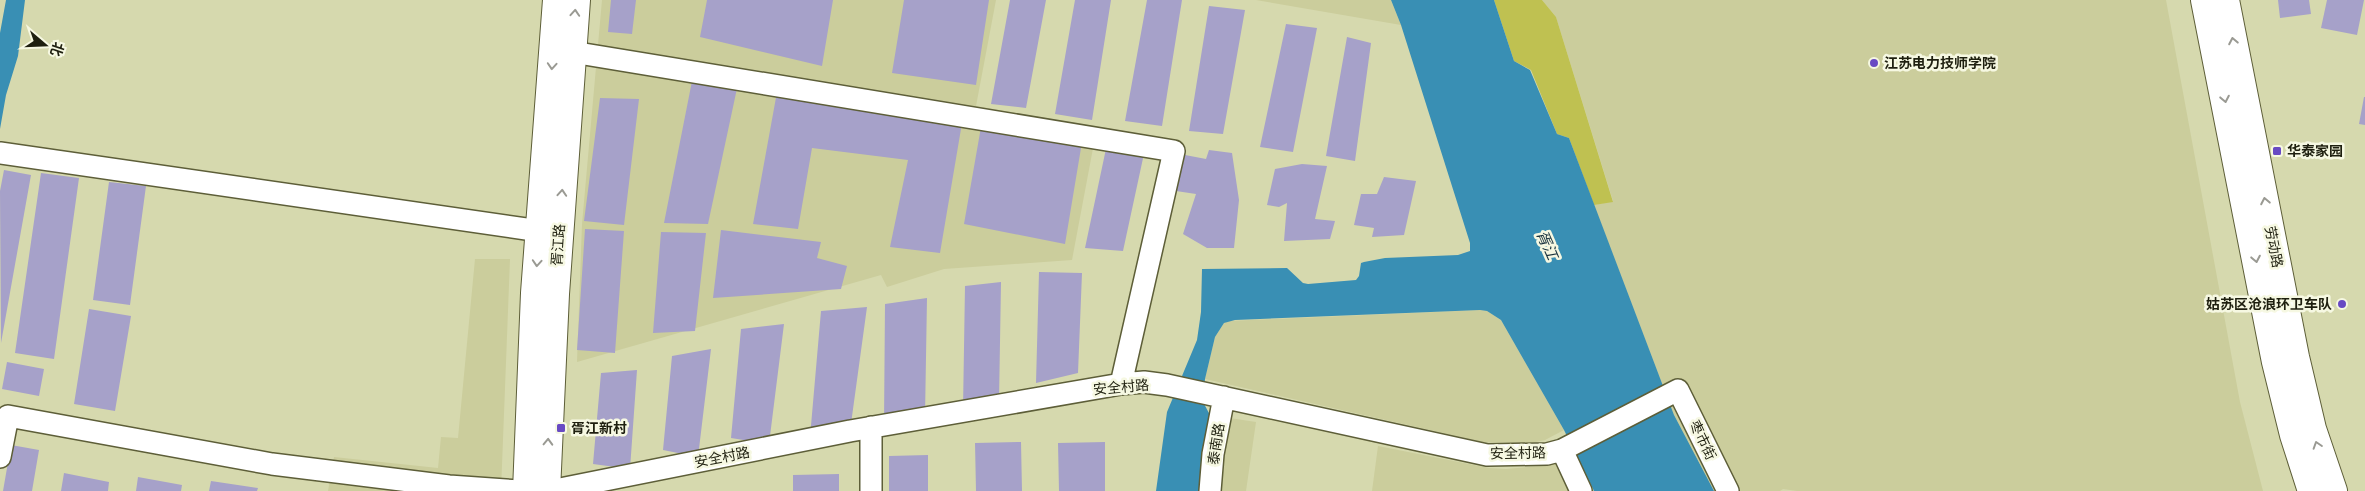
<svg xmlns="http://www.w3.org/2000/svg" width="2365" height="491" viewBox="0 0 2365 491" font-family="'DejaVu Sans','Noto Sans SC',sans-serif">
  <rect width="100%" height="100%" fill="#d6d9ae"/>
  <!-- built -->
  <path fill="#cbcd9c" d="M602,0H996L976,106L1097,127L1072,260L944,269L887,287L881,275L577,362L582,224Z
    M1256,0H1391L1401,25Z
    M1542,0H2166L2240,402L2263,491H1797L1783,489L1780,491H1714L1674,415L1594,205L1613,201L1556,17Z
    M475,259H510L501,491H328L334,457L438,468L441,437L458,438Z
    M1480,310L1487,311L1501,320L1564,430L1545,440L1531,443L1483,442L1205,379L1215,337L1224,323L1229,321Z
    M1210,415L1256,422L1246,491H1202Z
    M1378,446L1489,468L1506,469L1540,466L1576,455L1594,491H1372Z"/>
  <!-- green -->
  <path fill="#bfc151" d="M1494,0H1542L1556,17L1613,202L1594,205L1569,138L1557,134L1531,70L1514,61Z"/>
  <!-- water -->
  <path fill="#398fb4" d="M6,0H25L18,56L6,95L0,129V33Z
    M1391,0H1494L1514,61L1530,70L1557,134L1569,138L1674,415L1714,491H1594L1564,430L1501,320L1487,311L1480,310L1235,320L1224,323L1215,337L1205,379L1203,402L1210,415L1202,491H1156L1167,412L1197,340L1201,312L1202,269L1287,268L1303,283L1308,284L1356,280L1359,276L1361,263L1364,262L1385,258L1458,255L1470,251V243L1401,25Z"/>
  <!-- building -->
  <path fill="#a6a1c9" d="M611,0H636L632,34L608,32Z
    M707,0H833L822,66L700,37Z
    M904,0H989L976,85L892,73Z
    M1010,0H1046L1026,108L991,104Z
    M1075,0H1111L1092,120L1055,114Z
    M1147,0H1182L1162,126L1125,121Z
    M2278,0H2309L2311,14L2280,18Z
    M2327,0H2364L2357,35L2321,28Z
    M1209,6L1245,10L1223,134L1189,131Z
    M1286,24L1317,28L1293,152L1260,147Z
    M1347,37L1371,43L1355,161L1326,156Z
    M693,76L739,79L708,224L664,223Z
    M777,92L962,123L940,253L890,247L908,160L812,148L798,229L753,224Z
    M2364,97H2365V125L2359,124Z
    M600,98L639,99L624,225L584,221Z
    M981,127L1082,142L1065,244L964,224Z
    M1107,144L1145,149L1123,251L1085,248Z
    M1209,150L1232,153L1239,200L1234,248H1207L1183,234L1196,194L1176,191L1185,155L1206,159Z
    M1302,164L1327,166L1315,219L1335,221L1330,239L1284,241L1287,203L1279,207L1267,205L1275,169Z
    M4,170L31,175L1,343L0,191Z
    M41,173L79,178L54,359L15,353Z
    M1384,177L1416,181L1404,235L1372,237L1374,228L1354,225L1361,194H1377Z
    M109,182L146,186L130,305L93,300Z
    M585,229L624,231L615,353L577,350Z
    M721,230L821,242L817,258L847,266L841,289L713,298Z
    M661,232L706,233L695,331L653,333Z
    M1039,272L1082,273L1078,373L1036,383Z
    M1001,282L999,402L963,409L965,286Z
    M927,298L925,416L884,423L885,304Z
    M867,307L850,431L810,437L821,311Z
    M89,309L131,316L115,411L74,404Z
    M784,324L769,444L731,438L741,329Z
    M711,349L698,457L663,450L672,356Z
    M7,362L44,369L39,396L2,389Z
    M637,370L630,469L593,464L601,373Z
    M1021,442L1022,491H976L975,443Z
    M1105,442V491H1059L1058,443Z
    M11,445L39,450L32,491H3Z
    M928,455V491H889V456Z
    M64,473L109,482L108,491H61Z
    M839,474V491H793V475Z
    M138,477L182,485L181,491H136Z
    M211,481L258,488L257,491H209Z"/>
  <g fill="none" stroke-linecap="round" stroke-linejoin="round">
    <!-- minor casing -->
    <g stroke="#5d5e38" stroke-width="24">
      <path id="minor" d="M572,52L1174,151L1121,384
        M0,153L540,231
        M871,427V491
        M1562,450L1581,491
        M0,457L8,416L272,464L449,486L520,491
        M550,491L850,431L1121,384L1144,382L1167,385L1487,455L1547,454L1562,450L1678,390L1728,491
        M1210,491L1213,454L1224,397"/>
    </g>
    <!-- major casing -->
    <g stroke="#5d5e38" stroke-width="30">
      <path id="major" d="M2205,0L2276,362L2294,435L2312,491
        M2225,0L2295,357L2312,429L2333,491
        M527,491L535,293L557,0
        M546,491L555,294L576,0"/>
    </g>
    <!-- minor -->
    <use href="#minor" stroke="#fff" stroke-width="21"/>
    <!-- major -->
    <use href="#major" stroke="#fff" stroke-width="28"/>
  </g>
  <!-- one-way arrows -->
  <defs><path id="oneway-chevron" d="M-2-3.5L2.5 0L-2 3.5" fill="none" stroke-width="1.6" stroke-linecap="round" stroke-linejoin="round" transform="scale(1.25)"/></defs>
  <g stroke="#9a9a93">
    <use href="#oneway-chevron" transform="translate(575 13) rotate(-86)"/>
    <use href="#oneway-chevron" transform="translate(2233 41) rotate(-101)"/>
    <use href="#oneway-chevron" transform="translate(552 66) rotate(94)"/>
    <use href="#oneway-chevron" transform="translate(2225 99) rotate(79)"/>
    <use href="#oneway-chevron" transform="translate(562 193) rotate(-86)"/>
    <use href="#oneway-chevron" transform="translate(2265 201) rotate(-101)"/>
    <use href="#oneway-chevron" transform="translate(2256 259) rotate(79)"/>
    <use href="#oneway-chevron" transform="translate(537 263) rotate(94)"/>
    <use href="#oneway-chevron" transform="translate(548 442) rotate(-88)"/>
    <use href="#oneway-chevron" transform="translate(2317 445) rotate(-108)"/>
  </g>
  <!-- markers -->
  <g fill="#684ac3" stroke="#f6f8e2" stroke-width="2">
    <circle cx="1874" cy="63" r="5"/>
    <rect x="2272" y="146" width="10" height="10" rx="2.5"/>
    <circle cx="2342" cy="304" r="5"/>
    <rect x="556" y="423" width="10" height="10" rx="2.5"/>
  </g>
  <g text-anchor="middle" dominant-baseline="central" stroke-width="5" stroke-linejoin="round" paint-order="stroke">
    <!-- poi labels -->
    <g font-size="14" font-weight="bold" fill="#1e1f0f" stroke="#f6f8e2" text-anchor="start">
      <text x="1884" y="63">江苏电力技师学院</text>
      <text x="2287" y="151">华泰家园</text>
      <text x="2332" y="304" text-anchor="end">姑苏区沧浪环卫车队</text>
      <text x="571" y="428">胥江新村</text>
    </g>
    <!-- street labels -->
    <g font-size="14" fill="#1e1f0f" stroke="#f6f8e2">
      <text transform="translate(558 245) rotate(-86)">胥江路</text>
      <text transform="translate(2274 247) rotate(79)">劳动路</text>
      <text transform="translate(1121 387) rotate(-5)">安全村路</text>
      <text transform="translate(1703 440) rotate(64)">枣市街</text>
      <text transform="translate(1216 444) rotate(-81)">泰南路</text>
      <text transform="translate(1518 453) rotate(-1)">安全村路</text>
      <text transform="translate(722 457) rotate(-11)">安全村路</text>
    </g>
    <!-- water labels -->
    <g font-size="15" font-style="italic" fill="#18323e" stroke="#f6f8e2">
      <text transform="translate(1547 245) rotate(66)">胥江</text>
    </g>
  </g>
  <!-- north arrow -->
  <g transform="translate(45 45) rotate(109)" stroke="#f6f8e2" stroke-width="4" paint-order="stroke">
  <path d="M0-4L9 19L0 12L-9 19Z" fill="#1e1f0f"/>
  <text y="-8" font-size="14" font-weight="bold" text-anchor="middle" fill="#1e1f0f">北</text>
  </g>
</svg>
